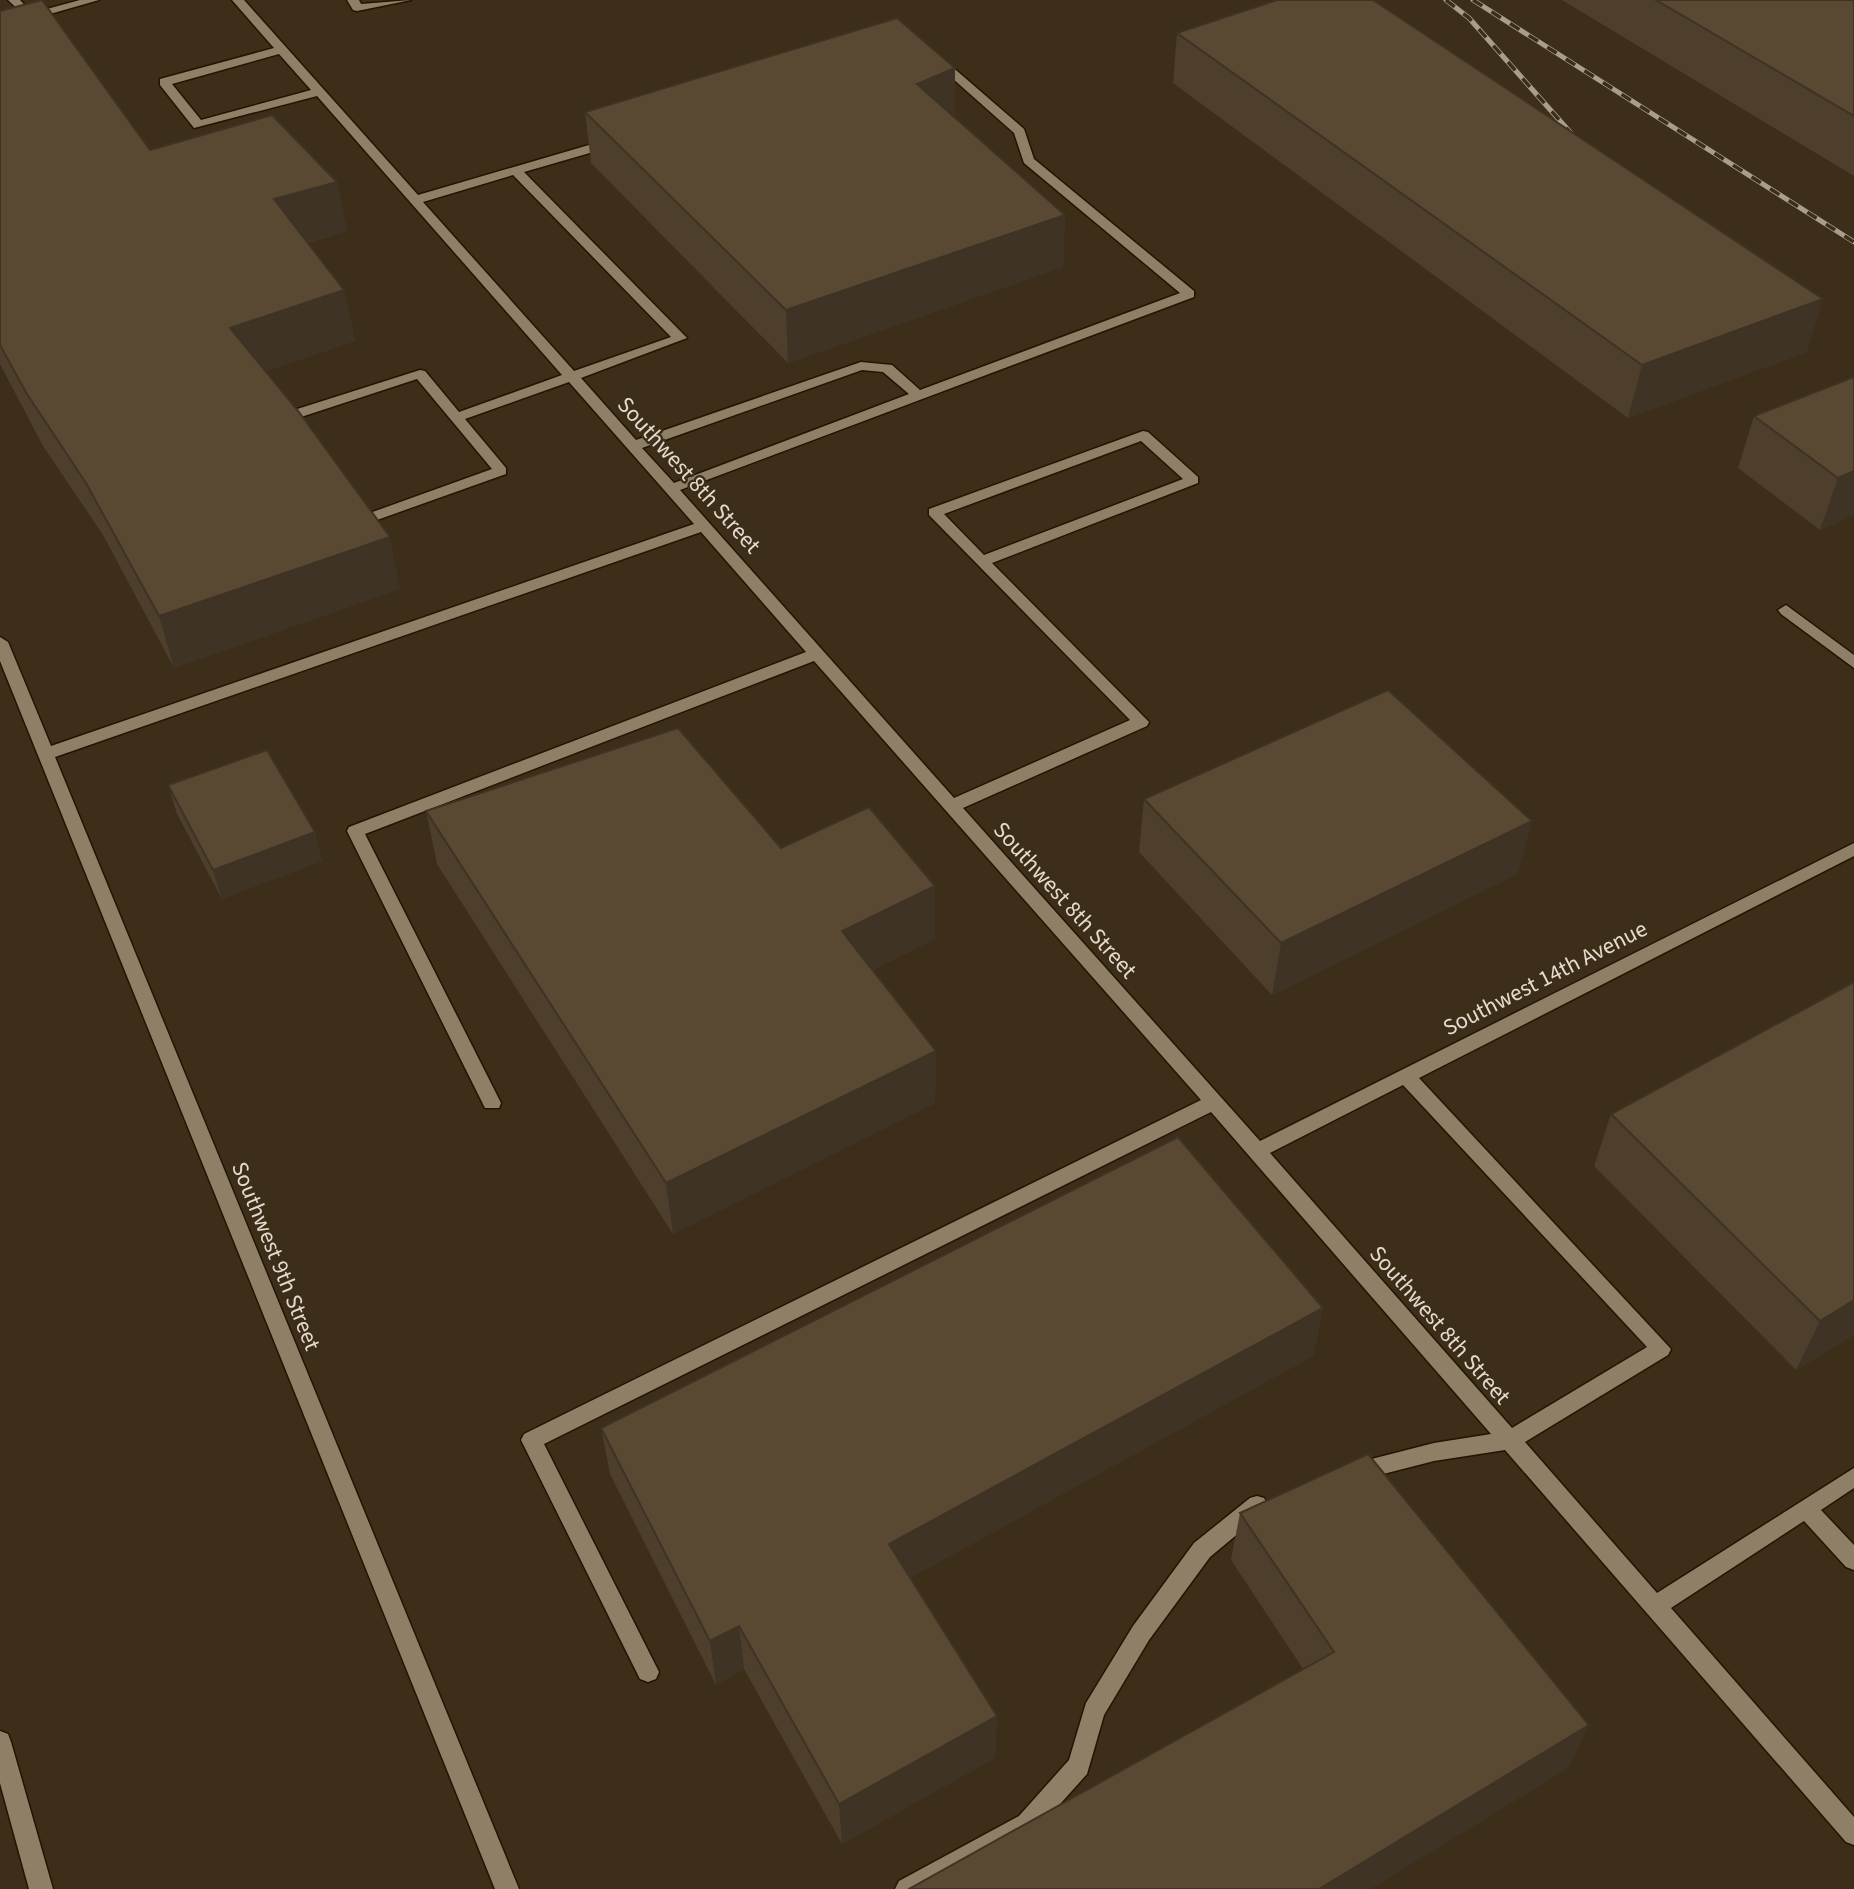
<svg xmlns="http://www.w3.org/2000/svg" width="1854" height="1889" viewBox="0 0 1854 1889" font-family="'Source Sans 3',sans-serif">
  <rect width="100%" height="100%" fill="#3c2e18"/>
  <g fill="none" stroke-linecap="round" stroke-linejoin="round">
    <!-- minor casing -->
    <g stroke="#231502" stroke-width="3">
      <path id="minor" d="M8,0H20L32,13L80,0H99L29,20Z
        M232,0H244L418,195L606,140H614V146L524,172L687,338L581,378L636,440L861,362L892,365L920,390L1180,293L1024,163L1014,133L934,62V58H942L1024,129L1034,159L1194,291V297L680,490L954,798L1130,720L929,515V509L1143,431L1148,432L1198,477V483L992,563L1149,722L1147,726L963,808L1260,1141L1854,843V856L1419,1078L1671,1349L1668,1355L1525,1442L1657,1593L1854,1468V1488L1821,1510L1854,1545V1570L1846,1567L1804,1521L1671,1608L1854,1817V1845L1846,1842L1505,1450L1434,1461L1356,1481L1349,1479L1346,1472L1349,1465L1356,1463L1434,1443L1491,1434L1211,1112L544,1444L659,1672L656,1679L648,1682L640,1679L524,1446L521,1440L524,1434L1201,1100L814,661L365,834L501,1103L499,1108H485L347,831L349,827L806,652L701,532L55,757L519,1889H495L0,661V637L8,642L51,746L694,524L569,382L465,419L506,468V474L377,520H367V514L492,469L417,379L301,417H291V411L420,370L425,371L459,412L562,375L317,96L194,128L160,85V79L274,48ZM279,54L311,90L201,120L172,84ZM513,175L671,337L574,371L423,202ZM862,370L883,372L909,394L674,483L642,448ZM1141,441L1183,479L984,555L944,514ZM1403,1085L1647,1347L1512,1428L1270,1153Z
        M347,0H359L361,4L411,0L357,11L353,10Z
        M1786,605L1854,655V668L1781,614L1778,610Z
        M1257,1496L1264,1498L1268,1505L1264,1512L1210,1557L1149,1640L1104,1715L1087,1774L1035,1832L931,1889H895L899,1881L1019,1816L1069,1760L1086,1703L1133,1626L1194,1543L1250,1498Z
        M0,1731L8,1734L11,1742L53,1889H29L0,1783Z"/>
    </g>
    <!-- minor -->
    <use href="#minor" fill="#907f67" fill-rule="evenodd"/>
    <!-- rail casing -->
    <g stroke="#a89e8d" stroke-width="5">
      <path id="rail" d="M1446,0L1469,18L1577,140
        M1473,0L1854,242"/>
    </g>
    <!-- rail -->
    <use href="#rail" stroke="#3c2e18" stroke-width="3.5" stroke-dasharray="11" stroke-linecap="butt"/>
  </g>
  <!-- wall -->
  <path fill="#4d3f2c" d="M1562,0H1854V176Z
    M0,11L150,150L337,182L347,231L308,243L344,290L355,341L266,371L400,589L174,668L103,535L43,446L0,364Z
    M1177,33L1807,352L1628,418L1173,83Z
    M585,112L955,118L1065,215L1063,267L788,363L591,163Z
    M1854,377V515L1820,530L1738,468L1754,416Z
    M168,785L315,832L322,861L222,899L177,814Z
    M1144,799L1518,874L1272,995L1139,852Z
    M426,811L781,848L935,886V939L872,970L936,1051L935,1103L673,1234L437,864Z
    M1854,982V1335L1796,1370L1594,1166L1611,1114Z
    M1323,1308L1313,1356L910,1578L997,1716L995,1758L842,1844L744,1669L716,1685L610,1474L601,1428Z
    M1240,1513L1569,1768L1303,1669L1231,1560Z"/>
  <!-- shaded-wall -->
  <path fill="#3e3324" d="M955,68V118L917,84Z
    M337,182L347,231L286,249L274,199Z
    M1065,215L1063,267L788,363L786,310Z
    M344,290L355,341L243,379L230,328Z
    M1823,299L1807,352L1628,418L1642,365Z
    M1854,471V515L1820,530L1838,478Z
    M390,537L400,589L174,668L159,616Z
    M1532,821L1518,874L1272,995L1281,943Z
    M315,832L322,861L222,899L213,870Z
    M935,886V939L844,983L842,931Z
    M936,1051L935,1103L673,1234L666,1183Z
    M1854,1300V1335L1796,1370L1820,1321Z
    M1323,1308L1313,1356L890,1589L889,1544Z
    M739,1626L744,1669L716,1685L710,1641Z
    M997,1716L995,1758L842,1844L839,1804Z
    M1589,1725L1569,1768L1371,1889H1319Z"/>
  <!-- building -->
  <path fill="#594933" stroke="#3e3324" stroke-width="2" d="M42,0L150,150L272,115L337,182L274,199L344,290L230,328L299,412L390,537L159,616L86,483L27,394L0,345V11Z
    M1277,0H1373L1823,299L1642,365L1177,33Z
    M1656,0H1854V116Z
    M897,18L955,68L917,84L1065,215L786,310L585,112Z
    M1854,377V471L1838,478L1754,416Z
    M1388,690L1532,821L1281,943L1144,799Z
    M678,728L781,848L869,807L935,886L842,931L936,1051L666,1183L426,811Z
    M267,750L315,832L213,870L168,785Z
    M1854,982V1300L1820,1321L1611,1114Z
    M1178,1137L1323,1308L889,1544L997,1716L839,1804L739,1626L710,1641L601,1428Z
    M1368,1454L1589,1725L1319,1889H909L1334,1652L1240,1513Z"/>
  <g text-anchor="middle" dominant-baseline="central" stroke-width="5" stroke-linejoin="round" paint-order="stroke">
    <!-- street labels -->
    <g font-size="23" fill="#e5dccf" stroke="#3c2e18">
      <text transform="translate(689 475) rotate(48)">Southwest 8th Street</text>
      <text transform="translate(1065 900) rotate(48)">Southwest 8th Street</text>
      <text transform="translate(1545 978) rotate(-27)">Southwest 14th Avenue</text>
      <text transform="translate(276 1256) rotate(68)">Southwest 9th Street</text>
      <text transform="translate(1440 1325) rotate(49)">Southwest 8th Street</text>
    </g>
  </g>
</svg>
